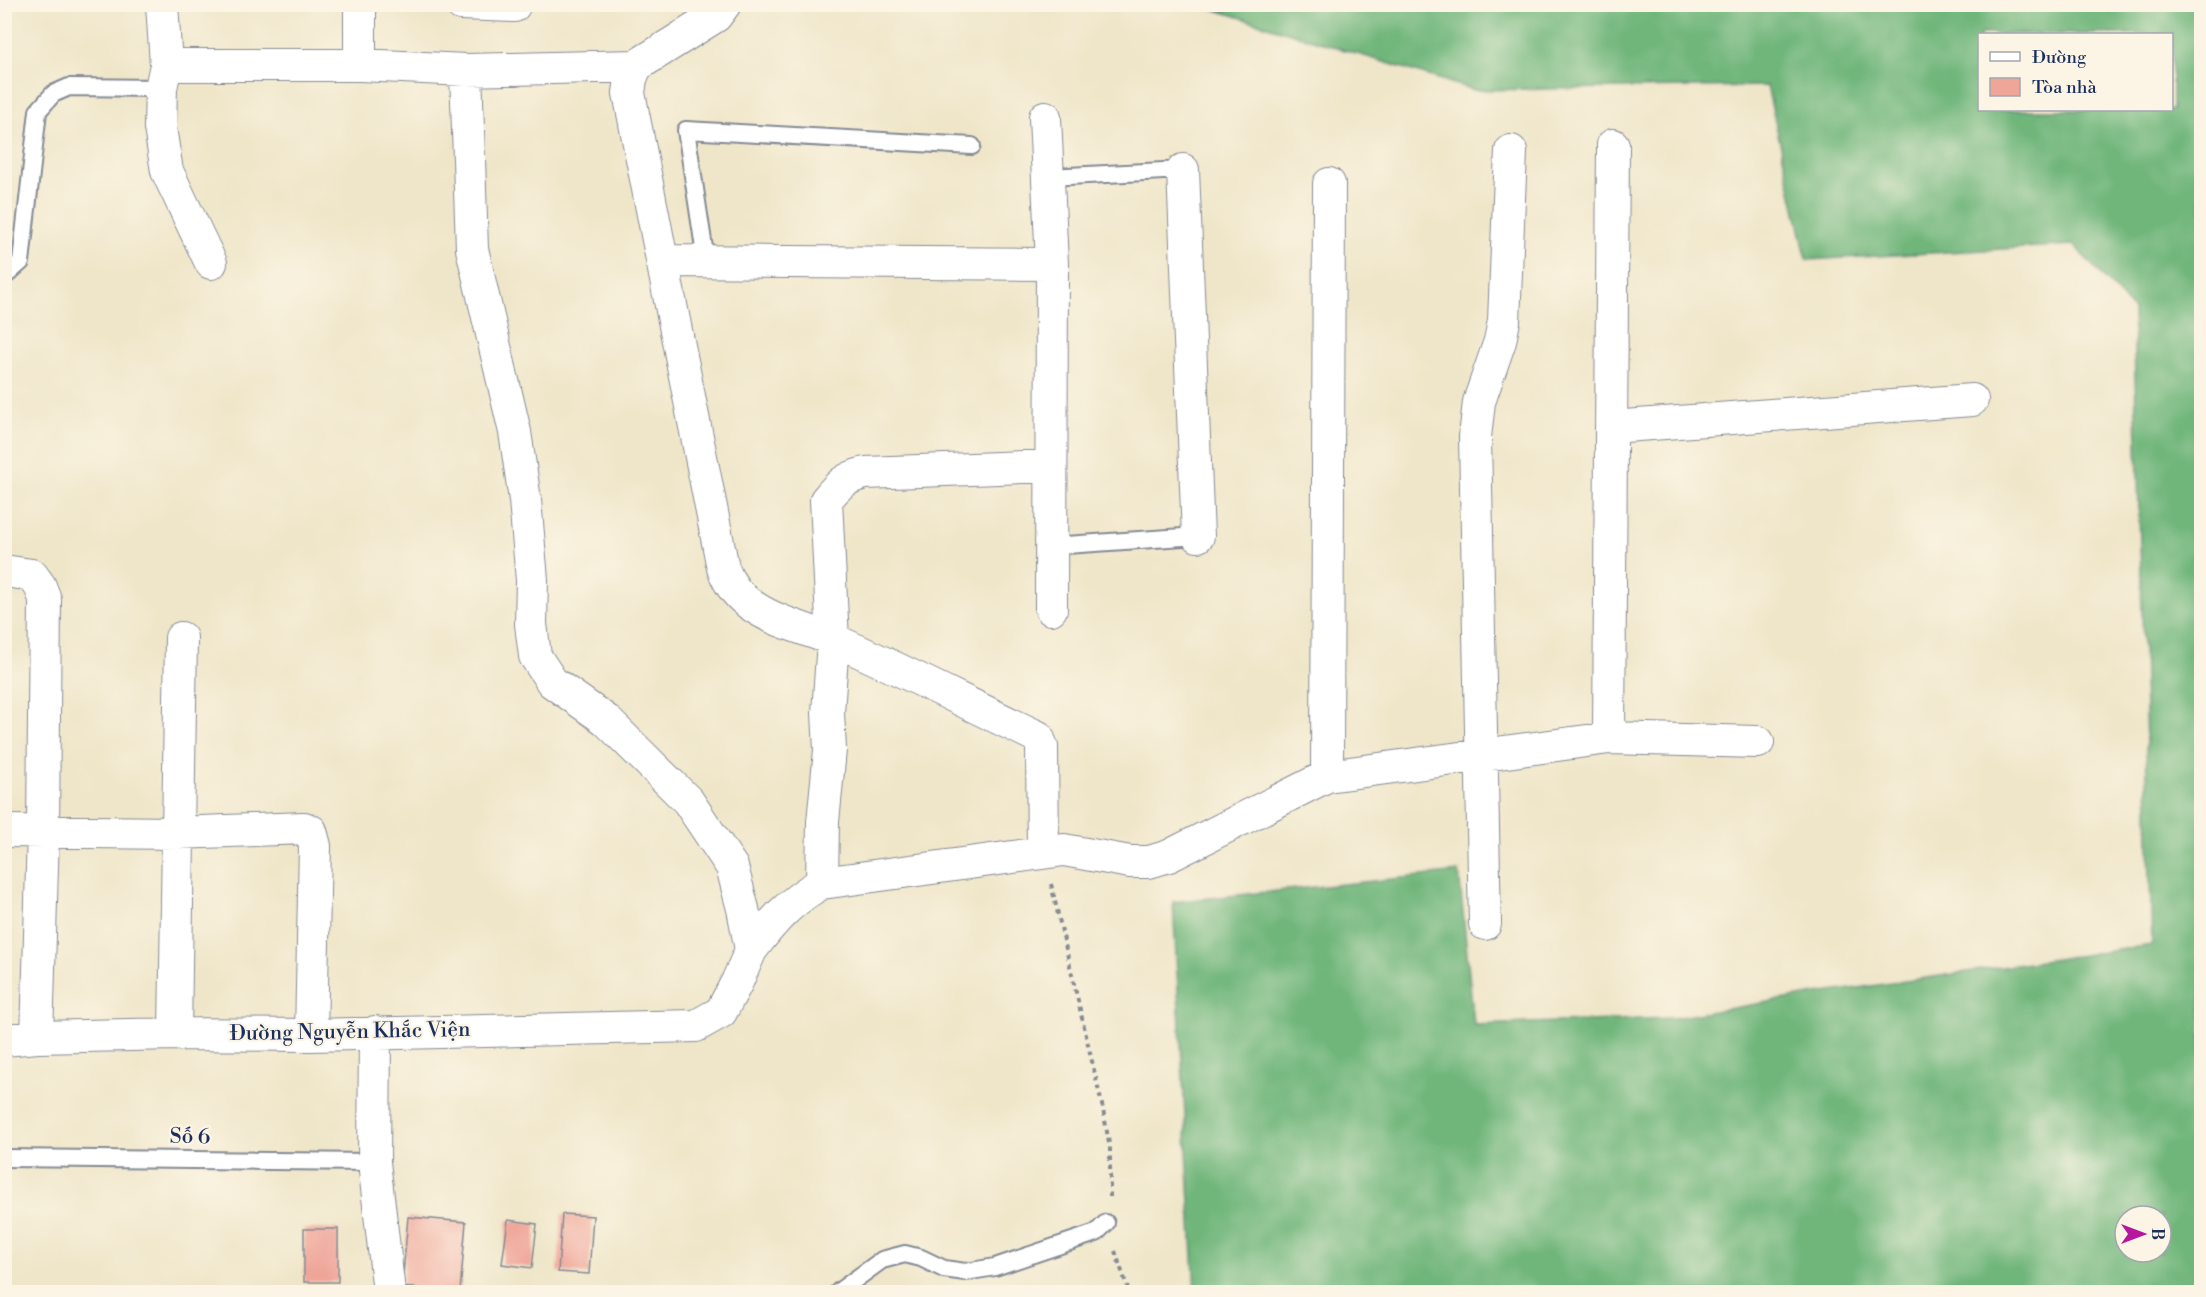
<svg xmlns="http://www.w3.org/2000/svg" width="2206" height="1297" viewBox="0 0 2206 1297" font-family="'Libre Bodoni',serif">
  <rect width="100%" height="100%" fill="#fcf5e5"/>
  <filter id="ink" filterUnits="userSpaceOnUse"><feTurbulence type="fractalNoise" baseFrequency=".0167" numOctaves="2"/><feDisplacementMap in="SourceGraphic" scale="12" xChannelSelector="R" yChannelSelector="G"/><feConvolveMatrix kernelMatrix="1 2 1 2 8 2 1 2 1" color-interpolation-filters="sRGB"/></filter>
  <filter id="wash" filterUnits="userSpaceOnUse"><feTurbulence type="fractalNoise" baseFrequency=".008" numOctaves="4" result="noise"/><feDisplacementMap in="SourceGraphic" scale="24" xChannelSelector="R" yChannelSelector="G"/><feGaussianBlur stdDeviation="1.35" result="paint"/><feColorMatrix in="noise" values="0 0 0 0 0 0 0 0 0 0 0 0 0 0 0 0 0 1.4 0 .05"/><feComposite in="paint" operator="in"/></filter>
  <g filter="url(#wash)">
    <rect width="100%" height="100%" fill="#efe6c9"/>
    <!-- forest -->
    <path fill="#70b67a" stroke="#46726c" stroke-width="1.5" fill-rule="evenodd" d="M1200,5H2201V1292H1195L1173,902L1459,872L1474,1025L1673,1018L1810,995L2152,945L2133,310L2074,245L1807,260L1767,86L1474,90ZM1980,34H2172V110H1980ZM2125,1216H2161V1252H2125Z"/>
    <g id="blocks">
      <!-- building -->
      <path fill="#efa699" d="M562,1214L593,1216L589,1274L558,1272Z
        M408,1217L466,1222L460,1292L402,1287Z
        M508,1220L537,1224L532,1268L502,1264Z
        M304,1229H338V1282H304Z"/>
    </g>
  </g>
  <g filter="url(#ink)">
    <use href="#blocks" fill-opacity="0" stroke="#858a94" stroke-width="1.5"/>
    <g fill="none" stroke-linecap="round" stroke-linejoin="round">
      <!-- lane casing -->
      <g stroke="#858a94" stroke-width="20">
        <path id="lane" d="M1049,177L1183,170
          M706,261L686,130L972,146
          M4,277L21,262L38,111L53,94L69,87L161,88
          M1051,546L1198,536
          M4,1158L374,1162
          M838,1292L882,1260L905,1254L921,1258L944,1269L965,1272L995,1267L1096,1233L1106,1223"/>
      </g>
      <!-- street casing -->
      <g stroke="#858a94" stroke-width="34">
        <path id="street" d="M162,4L166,65L161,88L160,128L167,171L211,263
          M360,4V65
          M461,4L514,6
          M725,4L716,16L636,66L631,79L629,93L723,568C729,585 738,597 754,607C778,623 807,629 834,640C903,670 970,705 1038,737L1042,747L1043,851
          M166,65H360L466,70L636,66
          M1045,117L1052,264L1051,609
          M1183,170L1198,536
          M664,261L1052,264
          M1611,427L1972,400
          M4,571L32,575L40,586L45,599L43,833L37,1037
          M1609,738L1613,145
          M1327,776L1329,184
          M4,831L177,833L304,828L311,831L315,846L311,1035
          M822,883L1064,850L1130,862H1149L1169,856L1327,776L1609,738L1758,742
          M1485,924L1475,437L1479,402L1500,341L1504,321L1511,151
          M751,950C773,921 790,901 822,883L823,822L830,750L828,713L833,640L826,500C839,484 845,478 865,473L1050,466
          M375,1032L374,1162L389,1292
          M175,1034L181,638
          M4,1040L37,1037L175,1034L311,1035L696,1026L721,1012L737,982L751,950L743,909L732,867L688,801L606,720L552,682L535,656L531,624L532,580L525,500L515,432L472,249L466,70"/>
      </g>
      <!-- path -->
      <path stroke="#858a94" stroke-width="4" stroke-dasharray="4.5 4.5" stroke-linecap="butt" d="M1051,884L1103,1109L1110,1149V1197
        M1115,1251L1129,1292"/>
      <!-- lane -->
      <use href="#lane" stroke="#fff" stroke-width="16"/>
      <!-- street -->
      <use href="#street" stroke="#fff" stroke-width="32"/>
    </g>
  </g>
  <g text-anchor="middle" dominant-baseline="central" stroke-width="4.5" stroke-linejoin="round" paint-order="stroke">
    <!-- street labels -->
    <g font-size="21" fill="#1b2f5e" stroke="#fcf5e5">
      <text transform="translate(350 1032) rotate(-1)">Đường Nguyễn Khắc Viện</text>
      <text transform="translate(190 1137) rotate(1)">Số 6</text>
    </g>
  </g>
  <!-- margin -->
  <rect width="2206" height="1297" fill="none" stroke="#fcf5e5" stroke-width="24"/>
  <!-- legend -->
  <rect x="1978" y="33" width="195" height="78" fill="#fcf5e5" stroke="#a2a6af" stroke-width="1.5"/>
  <rect x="1990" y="52" width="30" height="9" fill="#ffffff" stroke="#a2a6af" stroke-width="1.5"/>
  <text x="2032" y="63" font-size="18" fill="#1b2f5e">Đường</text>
  <rect x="1990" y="78" width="30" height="18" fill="#efa699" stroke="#a2a6af" stroke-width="1.5"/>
  <text x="2032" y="93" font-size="18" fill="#1b2f5e">Tòa nhà</text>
  <!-- north arrow -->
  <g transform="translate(2143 1234) rotate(90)"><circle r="28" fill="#fcf5e5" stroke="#a2a6af" stroke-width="1.5"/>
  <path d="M0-4.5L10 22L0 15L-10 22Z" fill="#b5179e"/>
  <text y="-9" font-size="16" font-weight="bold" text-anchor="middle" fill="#1b2f5e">B</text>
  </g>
</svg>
